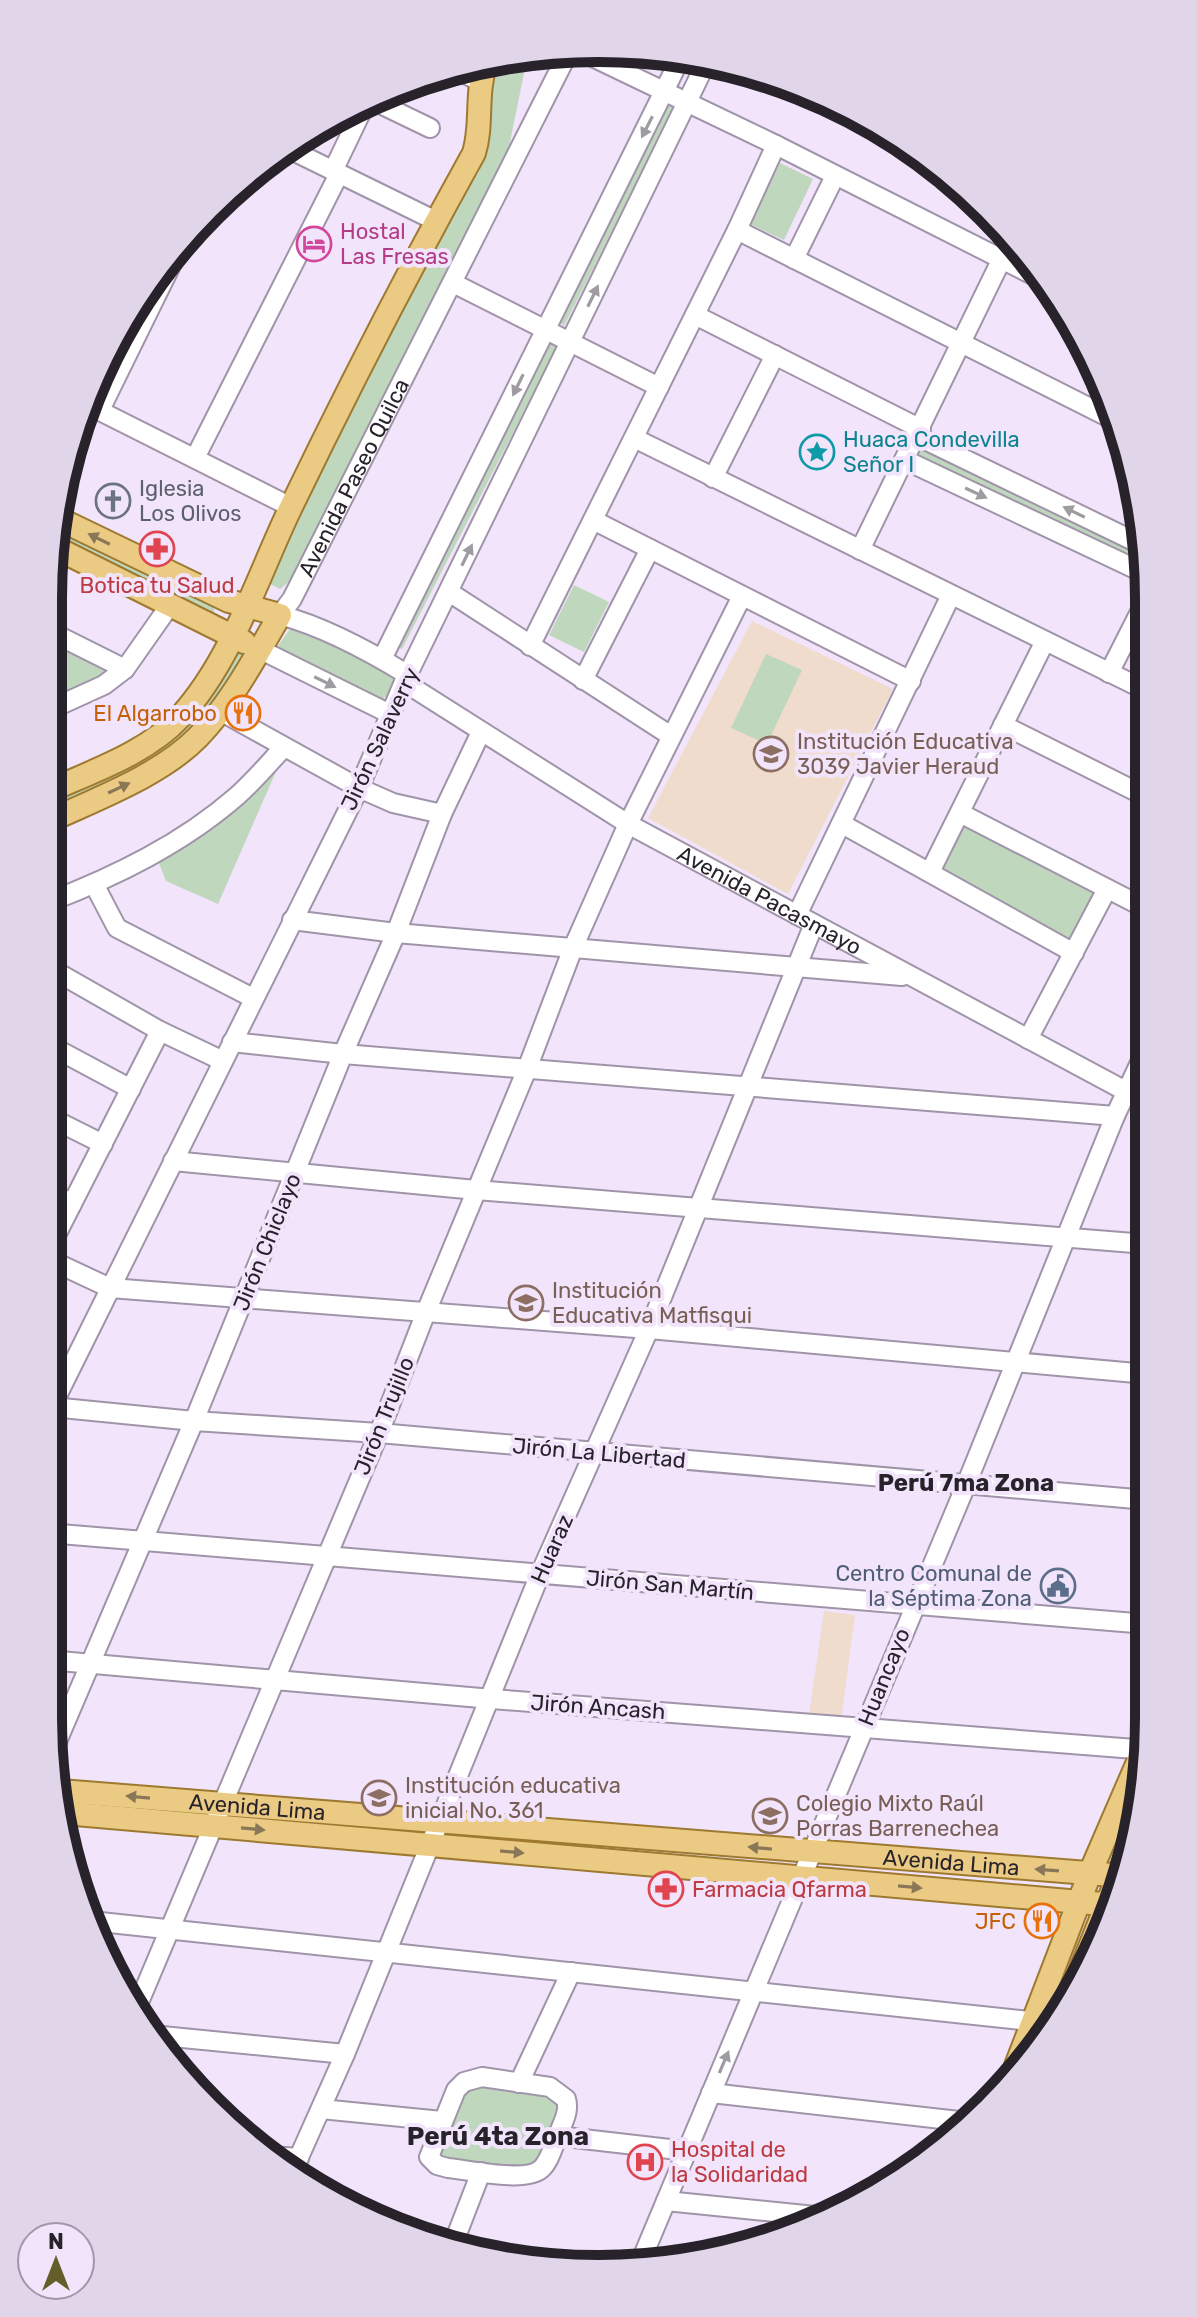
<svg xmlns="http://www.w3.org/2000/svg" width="1197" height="2317" viewBox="0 0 1197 2317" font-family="Rubik,sans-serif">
  <rect width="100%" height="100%" fill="#f1e4fb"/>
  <!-- education -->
  <path fill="#f0dccd" d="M752,621L893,689L788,894L648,818Z
    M824,1611L855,1615L841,1720L809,1715Z"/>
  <!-- green -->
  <path fill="#bfd7bd" d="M528,53L508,152L291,580L280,589L270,584L267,574L439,232L479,172L487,123L493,61Z
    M665,105L674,108L564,326L556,320Z
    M780,163L813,179L784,240L750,224Z
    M549,342L558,345L402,649L393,646Z
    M919,443L1144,551V567L910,457Z
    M56,522L213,601L215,617L54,536Z
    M574,585L609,602L584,652L549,635Z
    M295,622L394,671L392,689L379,704L275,650Z
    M49,638L110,668L108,674L49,705Z
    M233,649L249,653L211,709L175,747L49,815V799L121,765Z
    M766,654L802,670L767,744L731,728Z
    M278,767L218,904L166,881L157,858L223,816Z
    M961,819L1097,886L1069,941L935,869Z
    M473,2086L556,2097L561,2104L537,2161L530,2168L441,2159L436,2154L464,2092Z"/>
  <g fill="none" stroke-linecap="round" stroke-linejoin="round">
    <!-- minor casing -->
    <g stroke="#a094a9" stroke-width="22">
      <g id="minor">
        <path d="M580,51L776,145L1045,281"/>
        <path d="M455,69L479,81"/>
        <path d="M372,100L430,128"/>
        <path d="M287,148L436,221"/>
        <path d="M333,171L366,102"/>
        <path d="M737,230L1116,421"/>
        <path d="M794,259L835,176"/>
        <path d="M453,283L659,387"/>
        <path d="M695,315L921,429"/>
        <path d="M86,404L291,507"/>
        <path d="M100,410L183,241"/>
        <path d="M917,436L1144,546"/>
        <path d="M634,438L1145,690"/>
        <path d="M195,458L339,174"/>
        <path d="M905,460L1144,573"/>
        <path d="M713,478L775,355"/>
        <path d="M593,520L911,681"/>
        <path d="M860,550L1011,240"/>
        <path d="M449,592L671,736"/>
        <path d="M49,631L125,669"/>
        <path d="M530,646L737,230L776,145"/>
        <path d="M259,649L390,714"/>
        <path d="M382,659L681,57"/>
        <path d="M1109,673L1144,604"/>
        <path id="s1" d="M408,675C369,651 325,627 280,615L292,599L569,51"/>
        <path d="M583,680L650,549"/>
        <path id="s2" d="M404,682L628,824L1146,1102"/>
        <path d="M49,710L104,685L125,669L170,605"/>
        <path d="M220,711L359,788L393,803L442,814"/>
        <path d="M1003,725L1145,796"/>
        <path d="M960,813L1145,908"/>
        <path d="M842,824L1074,953"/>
        <path d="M930,872L1045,641"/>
        <path d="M94,884L117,928L253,998"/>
        <path d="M49,902C116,876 182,844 237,796C254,781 269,763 284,747"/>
        <path d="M797,915L951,595"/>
        <path d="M292,920L396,933L902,976"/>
        <path d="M49,956L55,971L160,1031L223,1061"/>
        <path d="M1028,1039L1107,889"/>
        <path d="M232,1042L343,1054L1115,1116"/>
        <path d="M49,1045L131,1089"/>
        <path d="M49,1117L103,1144"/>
        <path d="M173,1161L476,1190L1146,1244"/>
        <path d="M49,1191L72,1204"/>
        <path d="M48,1251L160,1031"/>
        <path d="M48,1259L110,1288L649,1329L1147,1374"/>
        <path d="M52,1407L194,1421L379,1433L1147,1500"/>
        <path d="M48,1414L359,788L404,682L707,61"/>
        <path d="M48,1533L1147,1624"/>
        <path d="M48,1660L492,1699L1148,1750"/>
        <path d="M53,1751L194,1421L343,1054L396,933L442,814L481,732"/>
        <path d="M91,1921L1048,2023"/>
        <path d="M137,2007L379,1433L426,1312L527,1069L573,948L628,824L742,596"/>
        <path d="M152,2035L345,2054"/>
        <path d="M482,2077L550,2087L566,2099C570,2112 562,2124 558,2135C553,2146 550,2161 541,2169C526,2183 469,2170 448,2168L437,2165L429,2157L456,2090L464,2082Z"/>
        <path d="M519,2083L571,1972"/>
        <path d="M711,2093L968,2122"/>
        <path d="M321,2109L442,2121"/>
        <path d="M557,2136L687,2151"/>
        <path d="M271,2156L299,2158"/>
        <path d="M291,2175L345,2054L540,1574L649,1329L814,924"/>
        <path d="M666,2201L825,2217"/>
        <path d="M452,2247L481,2172"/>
        <path d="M640,2263L966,1485L1115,1116L1146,1050"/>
      </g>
    </g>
    <!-- major casing -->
    <g stroke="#9e7a30" stroke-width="26">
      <g id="major">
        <path d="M52,546L244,642"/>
        <path d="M49,791C93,771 147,753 180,717C232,660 257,578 290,509C348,389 409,270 474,153C483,124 475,95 486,62"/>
        <path d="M49,821C96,799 161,775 198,737C232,702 255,657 280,615L229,601L57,518"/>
        <path id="s3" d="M60,1791L1125,1876"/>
        <path d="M64,1813L1114,1905"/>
        <path d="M1073,1989L1135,1834"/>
        <path d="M1014,2071L1090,1873L1148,1739"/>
      </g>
    </g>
    <!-- minor -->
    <use href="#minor" stroke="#fff" stroke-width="18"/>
    <!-- major -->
    <use href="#major" stroke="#ebcb84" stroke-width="22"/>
  </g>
  <!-- one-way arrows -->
  <defs><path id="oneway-solid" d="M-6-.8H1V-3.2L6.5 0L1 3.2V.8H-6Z" transform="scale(2)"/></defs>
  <g fill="#9e9ca0">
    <use href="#oneway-solid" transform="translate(647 127) rotate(117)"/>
    <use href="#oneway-solid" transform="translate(593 296) rotate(-64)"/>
    <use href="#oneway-solid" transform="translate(518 385) rotate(116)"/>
    <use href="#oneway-solid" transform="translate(976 493) rotate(25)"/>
    <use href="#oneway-solid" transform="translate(1074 512) rotate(-154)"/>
    <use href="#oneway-solid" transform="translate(467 555) rotate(-64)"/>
    <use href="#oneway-solid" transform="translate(325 682) rotate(26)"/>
    <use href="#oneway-solid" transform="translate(724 2062) rotate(-67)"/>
  </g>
  <g fill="#8a7758">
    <use href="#oneway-solid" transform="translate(99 539) rotate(-154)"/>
    <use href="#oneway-solid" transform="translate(119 788) rotate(-25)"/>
    <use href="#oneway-solid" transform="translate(138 1797) rotate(-175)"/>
    <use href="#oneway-solid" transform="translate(253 1829) rotate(5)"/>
    <use href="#oneway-solid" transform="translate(760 1848) rotate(-175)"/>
    <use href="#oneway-solid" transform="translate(512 1852) rotate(5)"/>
    <use href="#oneway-solid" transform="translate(1047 1870) rotate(-176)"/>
    <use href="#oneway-solid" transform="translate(910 1887) rotate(5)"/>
  </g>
  <!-- icons -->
  <defs>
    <g id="hotel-ring" transform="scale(1.8)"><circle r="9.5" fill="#f1e4fb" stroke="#d1479c" stroke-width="1.5"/><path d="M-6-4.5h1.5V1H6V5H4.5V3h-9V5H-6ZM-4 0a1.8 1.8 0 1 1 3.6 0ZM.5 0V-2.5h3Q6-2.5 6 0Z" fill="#d1479c"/></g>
    <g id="sight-ring" transform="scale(1.8)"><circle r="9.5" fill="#f1e4fb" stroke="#0f9aa8" stroke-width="1.5"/><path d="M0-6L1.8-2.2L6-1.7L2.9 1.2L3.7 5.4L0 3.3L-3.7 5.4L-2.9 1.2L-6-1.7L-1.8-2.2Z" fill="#0f9aa8"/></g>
    <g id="church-ring" transform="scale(1.8)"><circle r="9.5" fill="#f1e4fb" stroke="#6b7280" stroke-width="1.5"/><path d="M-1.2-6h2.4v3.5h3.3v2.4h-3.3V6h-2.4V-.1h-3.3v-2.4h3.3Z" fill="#6b7280"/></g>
    <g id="pharmacy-ring" transform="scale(1.8)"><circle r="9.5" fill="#f1e4fb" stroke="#e0444e" stroke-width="1.5"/><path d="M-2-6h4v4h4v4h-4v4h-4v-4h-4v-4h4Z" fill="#e0444e"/></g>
    <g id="restaurant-ring" transform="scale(1.8)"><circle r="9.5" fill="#f1e4fb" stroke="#e8710a" stroke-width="1.5"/><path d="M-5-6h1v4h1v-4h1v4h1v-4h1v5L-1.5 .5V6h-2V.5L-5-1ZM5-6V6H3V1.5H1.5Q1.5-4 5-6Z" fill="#e8710a"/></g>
    <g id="school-ring" transform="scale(1.8)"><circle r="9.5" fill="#f1e4fb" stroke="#8d6e63" stroke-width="1.5"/><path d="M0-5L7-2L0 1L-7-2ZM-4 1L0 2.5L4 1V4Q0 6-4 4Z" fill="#8d6e63"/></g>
    <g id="civic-ring" transform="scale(1.8)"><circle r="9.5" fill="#f1e4fb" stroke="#5c6f8a" stroke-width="1.5"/><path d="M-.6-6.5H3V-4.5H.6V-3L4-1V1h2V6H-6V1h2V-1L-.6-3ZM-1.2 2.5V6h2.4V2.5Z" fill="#5c6f8a"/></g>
    <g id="hospital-ring" transform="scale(1.8)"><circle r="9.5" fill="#f1e4fb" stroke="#e0444e" stroke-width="1.5"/><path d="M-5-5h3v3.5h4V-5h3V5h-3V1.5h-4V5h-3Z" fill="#e0444e"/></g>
  </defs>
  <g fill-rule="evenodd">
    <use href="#hotel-ring" x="314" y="244"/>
    <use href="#sight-ring" x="817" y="452"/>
    <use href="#church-ring" x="113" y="501"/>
    <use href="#pharmacy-ring" x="157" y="549"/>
    <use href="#restaurant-ring" x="243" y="713"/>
    <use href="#school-ring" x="771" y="754"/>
    <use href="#school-ring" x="526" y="1303"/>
    <use href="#civic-ring" x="1058" y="1586"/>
    <use href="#school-ring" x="379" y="1798"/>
    <use href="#school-ring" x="770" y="1816"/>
    <use href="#pharmacy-ring" x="666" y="1889"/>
    <use href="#restaurant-ring" x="1042" y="1921"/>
    <use href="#hospital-ring" x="645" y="2162"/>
  </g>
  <g text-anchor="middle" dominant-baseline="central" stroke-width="8" stroke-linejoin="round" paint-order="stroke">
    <!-- hotel labels -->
    <g font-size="22" fill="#b23c85" stroke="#f1e4fb" text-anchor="start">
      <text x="340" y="231">Hostal<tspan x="340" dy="25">Las Fresas</tspan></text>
    </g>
    <!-- culture labels -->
    <g font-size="22" fill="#0d838f" stroke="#f1e4fb" text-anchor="start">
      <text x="843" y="439">Huaca Condevilla<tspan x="843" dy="25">Señor I</tspan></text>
    </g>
    <!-- street labels -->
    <g font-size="22" fill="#28232b" stroke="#f1e4fb">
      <text stroke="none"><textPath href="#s1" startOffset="298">Avenida Paseo Quilca</textPath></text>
      <text transform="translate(380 739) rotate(-65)">Jirón Salaverry</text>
      <text stroke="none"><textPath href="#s2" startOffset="426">Avenida Pacasmayo</textPath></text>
      <text transform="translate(267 1242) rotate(-68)">Jirón Chiclayo</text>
      <text transform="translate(384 1416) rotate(-68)">Jirón Trujillo</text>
      <text transform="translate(599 1453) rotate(5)">Jirón La Libertad</text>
      <text transform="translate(552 1549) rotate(-66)">Huaraz</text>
      <text transform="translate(670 1585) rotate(5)">Jirón San Martín</text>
      <text transform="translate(884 1677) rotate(-68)">Huancayo</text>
      <text transform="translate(598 1707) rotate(4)">Jirón Ancash</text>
      <text stroke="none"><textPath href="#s3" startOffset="198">Avenida Lima</textPath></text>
      <text stroke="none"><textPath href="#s3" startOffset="894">Avenida Lima</textPath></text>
    </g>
    <!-- worship labels -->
    <g font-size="22" fill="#5b616d" stroke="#f1e4fb" text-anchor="start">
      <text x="139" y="488">Iglesia<tspan x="139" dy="25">Los Olivos</tspan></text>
    </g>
    <!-- health labels -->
    <g font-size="22" fill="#be3a42" stroke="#f1e4fb" text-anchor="start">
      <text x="157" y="585" text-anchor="middle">Botica tu Salud</text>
      <text x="692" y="1889">Farmacia Qfarma</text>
      <text x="671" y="2149">Hospital de<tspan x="671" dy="25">la Solidaridad</tspan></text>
    </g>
    <!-- food labels -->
    <g font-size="22" fill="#c56008" stroke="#f1e4fb" text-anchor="end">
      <text x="217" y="713">El Algarrobo</text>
      <text x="1016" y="1921">JFC</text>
    </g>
    <!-- education labels -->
    <g font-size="22" fill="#785e54" stroke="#f1e4fb" text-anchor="start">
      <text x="797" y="741">Institución Educativa<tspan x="797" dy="25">3039 Javier Heraud</tspan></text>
      <text x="552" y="1290">Institución<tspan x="552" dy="25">Educativa Matfisqui</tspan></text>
      <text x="405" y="1785">Institución educativa<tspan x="405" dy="25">inicial No. 361</tspan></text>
      <text x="796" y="1803">Colegio Mixto Raúl<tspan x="796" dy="25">Porras Barrenechea</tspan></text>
    </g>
    <!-- service labels -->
    <g font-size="22" fill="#4e5e75" stroke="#f1e4fb" text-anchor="end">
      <text x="1032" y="1573">Centro Comunal de<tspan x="1032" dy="25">la Séptima Zona</tspan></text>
    </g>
    <!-- neighbourhood labels -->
    <g font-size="24" font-weight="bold" fill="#28232b" stroke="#f1e4fb">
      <text x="966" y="1483">Perú 7ma Zona</text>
    </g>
    <!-- quarter labels -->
    <g font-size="26" font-weight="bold" fill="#28232b" stroke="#f1e4fb">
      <text x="498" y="2136">Perú 4ta Zona</text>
    </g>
  </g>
  <!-- crop -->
  <path d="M0 0H1197V2317H0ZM598 62H599A536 536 0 0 1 1135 598V1719A536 536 0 0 1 599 2255H598A536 536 0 0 1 62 1719V598A536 536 0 0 1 598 62Z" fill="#e1d5ea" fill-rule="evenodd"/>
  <path fill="none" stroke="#28232b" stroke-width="10" d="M598 62H599A536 536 0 0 1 1135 598V1719A536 536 0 0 1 599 2255H598A536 536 0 0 1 62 1719V598A536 536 0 0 1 598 62Z"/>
  <!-- north arrow -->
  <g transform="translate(56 2261)"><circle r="38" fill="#f1e4fb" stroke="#a197a8" stroke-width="2"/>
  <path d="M0-6L14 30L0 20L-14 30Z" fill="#645e2a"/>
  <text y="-12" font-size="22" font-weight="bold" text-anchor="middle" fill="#28232b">N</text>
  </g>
</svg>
